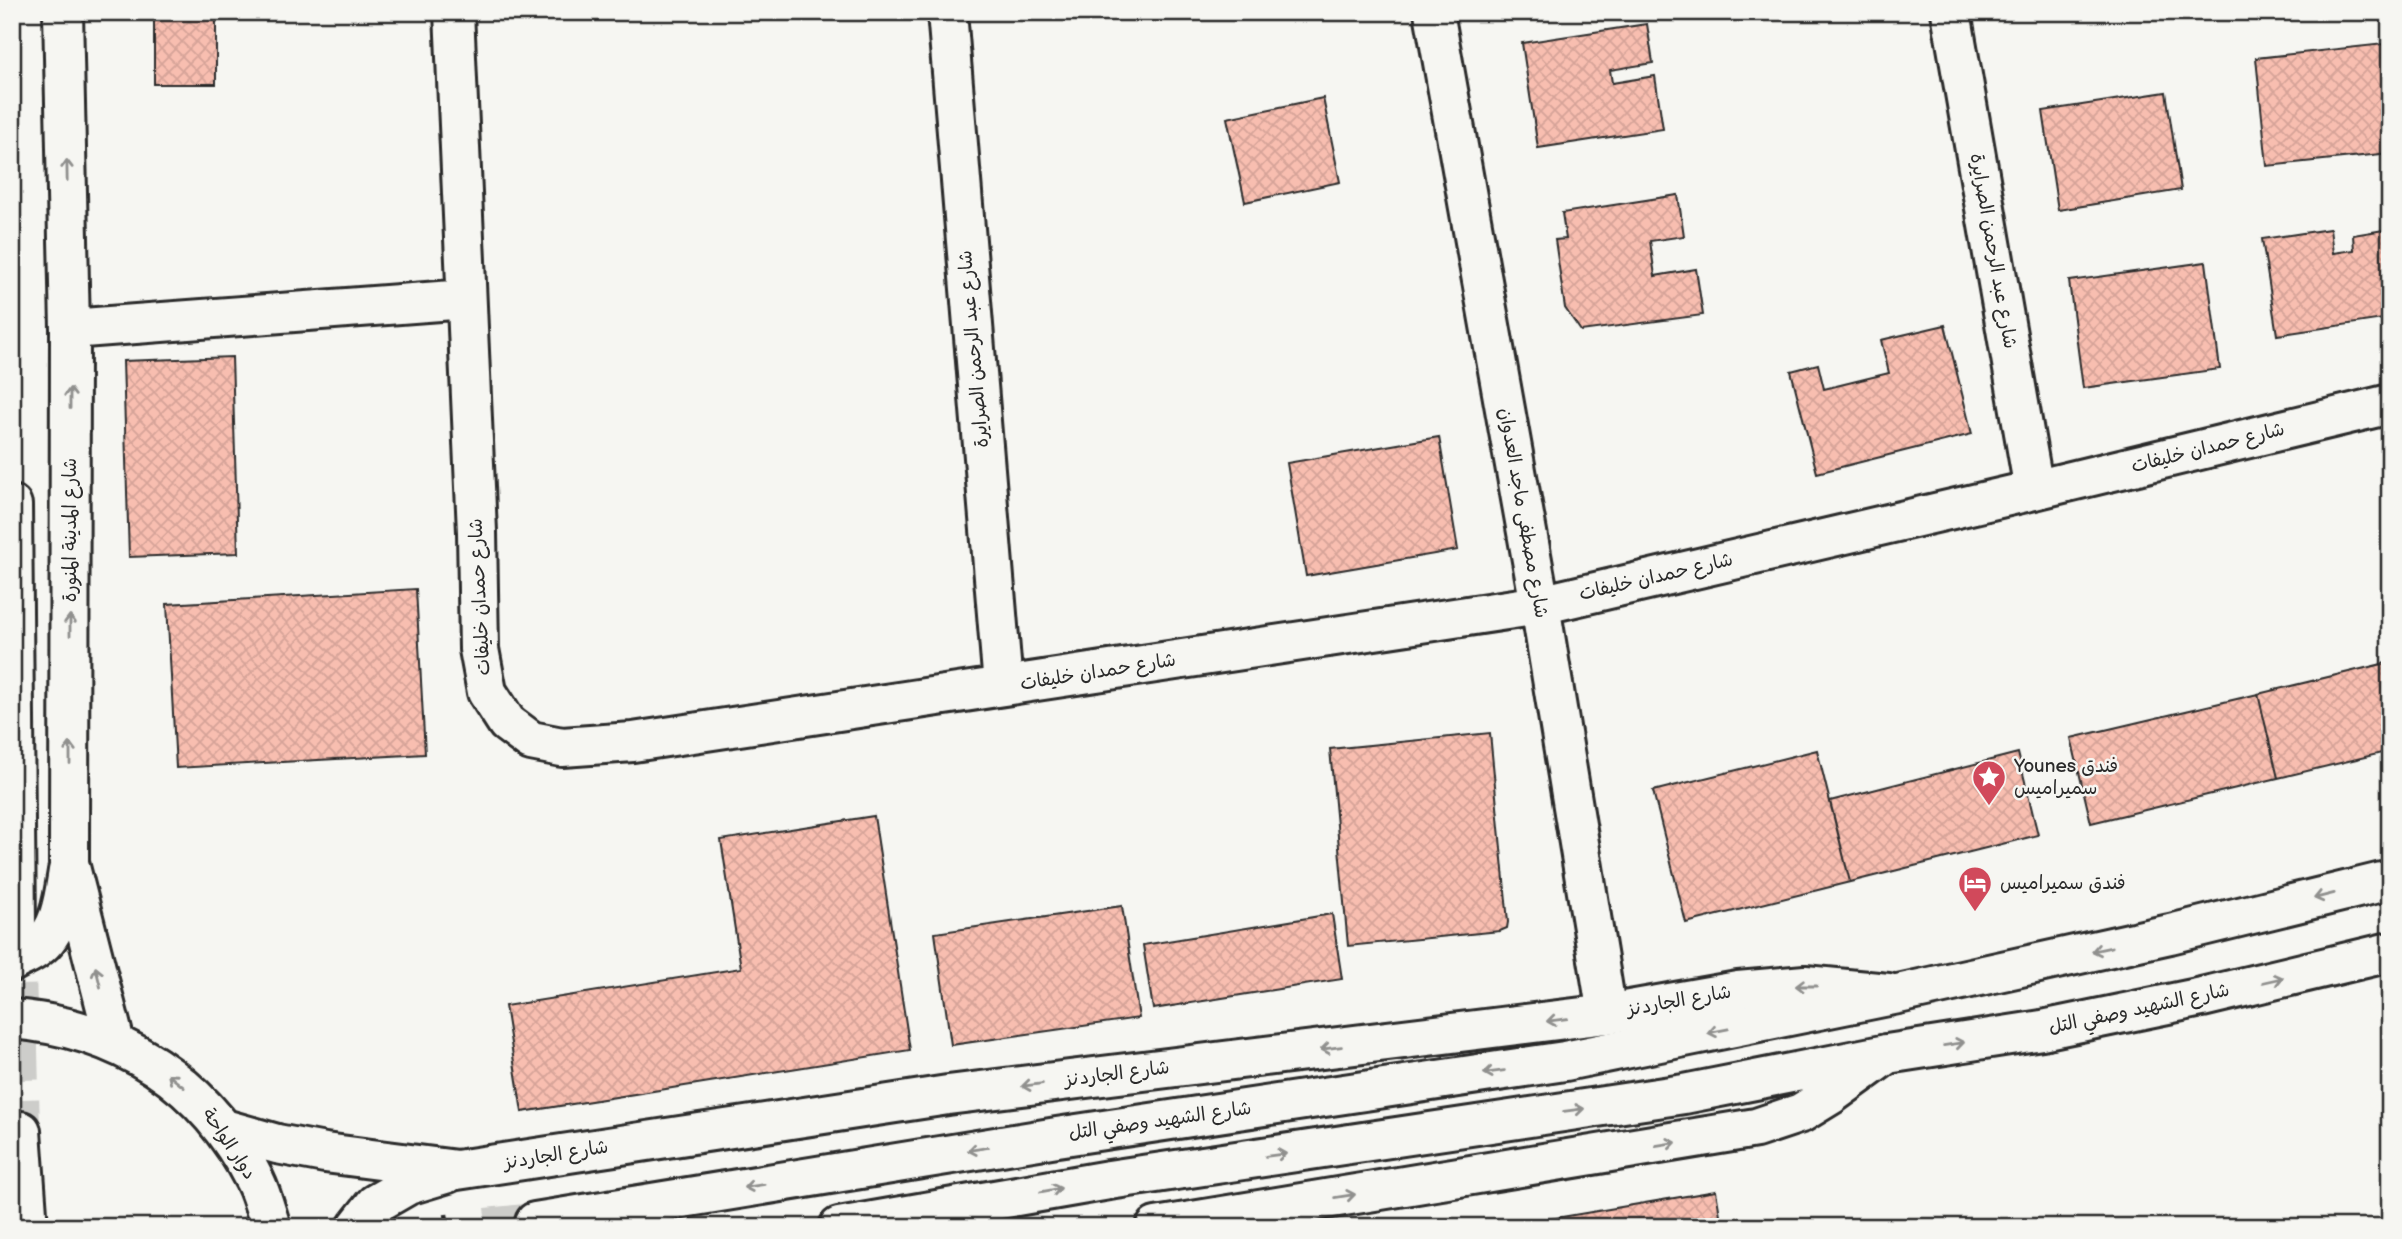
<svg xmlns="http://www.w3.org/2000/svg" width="2402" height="1239" viewBox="0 0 2402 1239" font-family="'Balsamiq Sans','Playpen Sans Arabic',sans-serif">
  <defs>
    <pattern id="building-cross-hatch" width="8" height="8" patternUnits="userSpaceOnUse" patternTransform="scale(1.75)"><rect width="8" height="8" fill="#f8beb0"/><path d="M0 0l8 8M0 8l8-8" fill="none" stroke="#d5a398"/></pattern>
  </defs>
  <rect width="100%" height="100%" fill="#f6f6f2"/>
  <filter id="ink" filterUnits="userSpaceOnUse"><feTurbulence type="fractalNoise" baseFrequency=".0143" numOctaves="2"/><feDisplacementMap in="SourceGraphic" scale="14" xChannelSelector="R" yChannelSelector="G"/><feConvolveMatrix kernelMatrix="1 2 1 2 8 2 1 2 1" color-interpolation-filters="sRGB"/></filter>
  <g filter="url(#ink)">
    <!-- building -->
    <path fill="url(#building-cross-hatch)" stroke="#2b2b2b" stroke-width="2" d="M154,12H216V84H154Z
      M1647,24L1653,63L1610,70L1612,83L1655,76L1663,129L1538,148L1522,43Z
      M2384,44L2390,104V153L2267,166L2256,58Z
      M2166,92L2181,190L2058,210L2043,111Z
      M1323,98L1340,182L1245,202L1227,118Z
      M1678,195L1684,236L1650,241L1655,276L1696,269L1703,315L1581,331L1565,308L1555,240L1566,239L1562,213Z
      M2330,229L2333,253L2354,250L2353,235L2390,229V318L2277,335L2262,239Z
      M2206,262L2220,369L2083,388L2069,281Z
      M1945,325L1972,434L1817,473L1791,371L1818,364L1824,389L1889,373L1881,340Z
      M232,357L238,553L129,557L123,361Z
      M1439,437L1458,550L1306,576L1287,463Z
      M416,589L425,754L176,768L167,604Z
      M2390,662V751L2278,778L2258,694Z
      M2258,694L2278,778L2091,823L2071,738Z
      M1490,733L1508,922L1507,928L1500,931L1348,946L1330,749Z
      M1817,750L1850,882L1686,923L1653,791Z
      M2018,753L2038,835L1850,882L1830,801Z
      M874,816L910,1050L522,1112L505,1006L741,968L721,840Z
      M1122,906L1139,1018L951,1045L935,933Z
      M1332,914L1342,979L1153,1009L1143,945Z
      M1716,1191L1722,1227H1514V1225Z"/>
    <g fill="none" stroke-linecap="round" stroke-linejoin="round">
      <!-- major-tunnel -->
      <path stroke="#cdcdca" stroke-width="38" stroke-dasharray="38 19" stroke-linecap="butt" d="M16,928L21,1131
        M486,1227L535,1222"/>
      <!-- minor casing -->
      <g stroke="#2b2b2b" stroke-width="44">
        <path id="minor" d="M63,12L70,329L69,863L115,1043
          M454,12L477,532L479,649L487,692L507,723L531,741L562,747L633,742L1540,605L2034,490L2390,404
          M947,12L1003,686
          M1434,12L1540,605L1607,1014
          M1951,12L2034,490
          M70,329L466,299
          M12,962C20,957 30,954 37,948C60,932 64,897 68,871
          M12,1019C121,1028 206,1083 255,1181C262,1195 266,1212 271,1227
          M224,1129L277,1144L325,1153L457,1170L948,1095L1607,1014L1738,991L1805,985L1888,993
          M357,1227L375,1204L408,1185L448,1173
          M1156,1227L1756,1128L1801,1113L1832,1094L1887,1054"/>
      </g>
      <!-- major casing -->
      <g stroke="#2b2b2b" stroke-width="44">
        <path id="major" d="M12,505L16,928
          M21,1131L28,1227
          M535,1222L1057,1137L1565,1061L1898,994L2170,934L2390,880
          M839,1227L1109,1180L1684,1094L1887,1054L2042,1030L2202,997L2390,952"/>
      </g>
      <!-- path -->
      <path stroke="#2b2b2b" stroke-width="4.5" stroke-dasharray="7 5" stroke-linecap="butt" d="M446,1214L448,1227"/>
      <!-- minor -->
      <use href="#minor" stroke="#f6f6f2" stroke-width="38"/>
      <!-- major -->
      <use href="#major" stroke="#f6f6f2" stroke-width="38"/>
    </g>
    <!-- one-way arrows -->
    <defs><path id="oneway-shaft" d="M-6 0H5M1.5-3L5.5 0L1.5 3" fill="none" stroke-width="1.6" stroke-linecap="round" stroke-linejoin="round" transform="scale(1.75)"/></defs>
    <g stroke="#90908e">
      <use href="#oneway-shaft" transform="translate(67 170) rotate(-91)"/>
      <use href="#oneway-shaft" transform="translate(70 398) rotate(-90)"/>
      <use href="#oneway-shaft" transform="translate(70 625) rotate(-90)"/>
      <use href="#oneway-shaft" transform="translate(70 753) rotate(-90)"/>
      <use href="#oneway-shaft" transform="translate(2324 896) rotate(166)"/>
      <use href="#oneway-shaft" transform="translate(2102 949) rotate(168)"/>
      <use href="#oneway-shaft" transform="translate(98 977) rotate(-104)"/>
      <use href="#oneway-shaft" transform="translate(2273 980) rotate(-13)"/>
      <use href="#oneway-shaft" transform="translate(1806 986) rotate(180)"/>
      <use href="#oneway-shaft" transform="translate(1557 1020) rotate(173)"/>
      <use href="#oneway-shaft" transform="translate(1718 1031) rotate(169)"/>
      <use href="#oneway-shaft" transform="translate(1954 1044) rotate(-9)"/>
      <use href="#oneway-shaft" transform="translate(1331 1048) rotate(173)"/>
      <use href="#oneway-shaft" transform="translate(1494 1072) rotate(172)"/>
      <use href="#oneway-shaft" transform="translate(176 1081) rotate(-141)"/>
      <use href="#oneway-shaft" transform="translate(1032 1085) rotate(173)"/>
      <use href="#oneway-shaft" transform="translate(1574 1110) rotate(-8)"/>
      <use href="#oneway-shaft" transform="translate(1666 1144) rotate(-9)"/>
      <use href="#oneway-shaft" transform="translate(978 1149) rotate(171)"/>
      <use href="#oneway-shaft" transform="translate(1276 1155) rotate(-8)"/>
      <use href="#oneway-shaft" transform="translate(754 1186) rotate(171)"/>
      <use href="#oneway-shaft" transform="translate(1051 1190) rotate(-10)"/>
      <use href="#oneway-shaft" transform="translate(1345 1196) rotate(-9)"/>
    </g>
  </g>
  <!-- icons -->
  <defs>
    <g id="sight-pin" transform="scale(1.75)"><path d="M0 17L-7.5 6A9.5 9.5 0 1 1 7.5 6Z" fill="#d1495b" stroke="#f6f6f2"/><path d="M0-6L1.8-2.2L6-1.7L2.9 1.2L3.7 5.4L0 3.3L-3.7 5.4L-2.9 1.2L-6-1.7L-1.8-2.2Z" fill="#fff"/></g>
    <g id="hotel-pin" transform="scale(1.75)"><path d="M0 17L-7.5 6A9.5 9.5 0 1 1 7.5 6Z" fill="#d1495b" stroke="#f6f6f2"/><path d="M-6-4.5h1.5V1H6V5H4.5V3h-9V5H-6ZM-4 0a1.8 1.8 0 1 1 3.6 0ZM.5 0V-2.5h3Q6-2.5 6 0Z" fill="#fff"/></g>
  </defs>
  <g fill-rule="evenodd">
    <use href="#sight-pin" x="1989" y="777"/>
    <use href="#hotel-pin" x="1975" y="883"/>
  </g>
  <g text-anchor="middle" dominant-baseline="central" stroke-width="5" stroke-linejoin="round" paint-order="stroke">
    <!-- street labels -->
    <g font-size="19" fill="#2b2b2b" stroke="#f6f6f2">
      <text transform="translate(1993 251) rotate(80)">شارع عبد الرحمن الصرايرة</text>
      <text transform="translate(974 349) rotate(-95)">شارع عبد الرحمن الصرايرة</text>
      <text transform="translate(2208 448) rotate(-14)">شارع حمدان خليفات</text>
      <text transform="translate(1523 513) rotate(80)">شارع مصطفى ماجد العدوان</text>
      <text transform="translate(70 530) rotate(-90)">شارع المدينة المنورة</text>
      <text transform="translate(1656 577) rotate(-13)">شارع حمدان خليفات</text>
      <text transform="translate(480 597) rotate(-93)">شارع حمدان خليفات</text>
      <text transform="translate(1098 672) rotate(-9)">شارع حمدان خليفات</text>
      <text transform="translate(1679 1001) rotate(-10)">شارع الجاردنز</text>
      <text transform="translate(2139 1009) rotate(-12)">شارع الشهيد وصفي التل</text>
      <text transform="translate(1117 1074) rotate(-7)">شارع الجاردنز</text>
      <text transform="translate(1160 1121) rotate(-8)">شارع الشهيد وصفي التل</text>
      <text transform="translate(229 1144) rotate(56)">دوار الواحة</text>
      <text transform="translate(556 1155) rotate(-9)">شارع الجاردنز</text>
    </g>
    <!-- poi labels -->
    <g font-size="19" fill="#2b2b2b" stroke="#f6f6f2" text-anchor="start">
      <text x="2014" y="766">Younes فندق<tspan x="2014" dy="22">سميراميس</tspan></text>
      <text x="2000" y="883">فندق سميراميس</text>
    </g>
  </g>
  <!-- margin -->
  <rect width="2402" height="1239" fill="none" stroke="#f6f6f2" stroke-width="42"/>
  <rect x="21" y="21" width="2360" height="1197" fill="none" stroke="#2b2b2b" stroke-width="2.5" filter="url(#ink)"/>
</svg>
